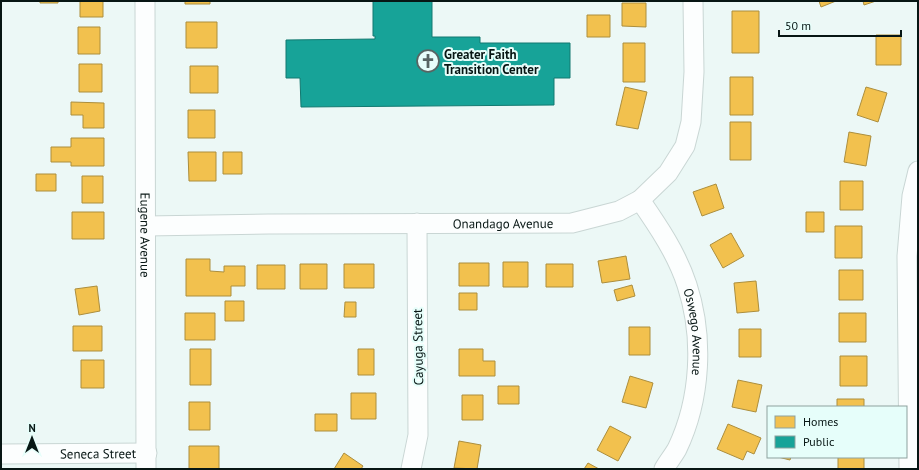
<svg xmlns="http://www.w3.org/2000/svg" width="919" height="470" viewBox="0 0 919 470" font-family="'PT Sans',sans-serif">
  <rect width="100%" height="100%" fill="#ecf8f6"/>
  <!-- homes -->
  <path fill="#f2c14e" stroke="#ac8e3d" d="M40,1H58V3H40Z
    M80,1H103V17H80Z
    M185,1H210V4H185Z
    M819,1H836L821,7Z
    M863,1H876L864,5Z
    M622,3H646V27L622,26Z
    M732,11H759V53H732Z
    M587,15H610V37H587Z
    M186,22H217V48H186Z
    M78,27H100V54H78Z
    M876,35H901V65H876Z
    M623,43H645V82H623Z
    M79,64H102V92H79Z
    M190,66H218V93H190Z
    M730,77H753V115H730Z
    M625,87L647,92L638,129L616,125Z
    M866,87L887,93L878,122L857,115Z
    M71,102L104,103V128H83V115H71Z
    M188,110H215V138H188Z
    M730,122H751V160H730Z
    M849,132L871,136L866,166L844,162Z
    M71,138H104V166H71V162H51V147H71Z
    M188,152H216V181H189Z
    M223,152H242V174H223Z
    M36,174H56V191H36Z
    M82,176H103V203H82Z
    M840,181H863V210H840Z
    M716,184L724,208L702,216L693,192Z
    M72,212H104V239H72Z
    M806,212H824V232H806Z
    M835,226H862V258H835Z
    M731,233L744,256L723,268L710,245Z
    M626,256L630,279L602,283L598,261Z
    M186,259H210V271L224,272V266H245V286H231V296H186Z
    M503,262H528V287H503Z
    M459,263H489V286H459Z
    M300,264H327V289H300Z
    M344,264H374V288H344Z
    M546,264H573V287H546Z
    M257,265H285V289H257Z
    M839,270H863V300H839Z
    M756,281L759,311L737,313L734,283Z
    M632,285L635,296L617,301L614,290Z
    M97,286L100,311L79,315L75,289Z
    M459,293H477V310H459Z
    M225,301H244V321H225Z
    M345,302H356V317H344Z
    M185,313H215V340H185Z
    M839,313H866V342H839Z
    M73,326H102V351H73Z
    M629,327H650V355H629Z
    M739,329H761V357H739Z
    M190,349H211V385H190Z
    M358,349H374V375H358Z
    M459,349H483V361H495V376H459Z
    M840,356H867V386H840Z
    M81,360H104V388H81Z
    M630,376L653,383L646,408L622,402Z
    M738,380L762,385L756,412L732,407Z
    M498,386H519V404H498Z
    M351,393H376V419H351Z
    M462,395H483V420H462Z
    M837,399H864V407H837Z
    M189,402H210V430H189Z
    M315,414H337V431H315Z
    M728,424L761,438L754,454L747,451L743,460L717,449Z
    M610,426L631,437L618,461L597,450Z
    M459,441L481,445L477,469L454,468Z
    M189,446H219V469H189Z
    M344,453L363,466L361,469H334Z
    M778,457H791L790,460Z
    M838,457H864V469H838Z
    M588,463L599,469H584Z"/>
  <!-- public -->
  <path fill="#17a398" stroke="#127970" d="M373,1H432V37H480V43H570V78H554V105L301,107L300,78H286V40L375,39V36H373Z"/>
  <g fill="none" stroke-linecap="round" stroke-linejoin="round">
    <!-- minor casing -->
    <g stroke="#c9d6d4" stroke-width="21">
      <g id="minor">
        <path id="s1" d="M145,1L146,469"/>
        <path id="s2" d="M640,200C658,226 677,254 687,285C704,337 701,399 677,449C673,456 668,462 664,469"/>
        <path id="s3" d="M146,226L269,224L572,223L619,211L640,200L668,173L685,146L691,122L694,72L693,1"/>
        <path id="s4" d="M1,454L147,453"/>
        <path d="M411,469L418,435L417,223"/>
        <path d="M909,469L907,256L912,196L918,171"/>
      </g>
    </g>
    <!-- minor -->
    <use href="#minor" stroke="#fcfefe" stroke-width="19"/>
  </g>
  <!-- icons -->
  <defs>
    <g id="church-ring" transform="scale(1.15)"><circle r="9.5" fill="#e6fefa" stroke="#576563" stroke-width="1.5"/><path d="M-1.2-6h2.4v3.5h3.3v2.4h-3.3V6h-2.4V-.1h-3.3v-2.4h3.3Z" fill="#576563"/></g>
  </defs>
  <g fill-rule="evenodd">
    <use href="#church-ring" x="428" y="61"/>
  </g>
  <g text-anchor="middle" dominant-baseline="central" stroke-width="4" stroke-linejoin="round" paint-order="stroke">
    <!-- poi labels -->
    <g font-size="13" font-weight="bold" fill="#071614" stroke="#e6fefa" text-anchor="start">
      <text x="444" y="54">Greater Faith<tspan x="444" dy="15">Transition Center</tspan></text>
    </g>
    <!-- street labels -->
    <g font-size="13" fill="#071614" stroke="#e6fefa">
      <text stroke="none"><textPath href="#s3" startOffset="357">Onandago Avenue</textPath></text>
      <text stroke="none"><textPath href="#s1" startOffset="234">Eugene Avenue</textPath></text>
      <text stroke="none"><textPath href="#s2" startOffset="145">Oswego Avenue</textPath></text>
      <text transform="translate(418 347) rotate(-91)">Cayuga Street</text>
      <text stroke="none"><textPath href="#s4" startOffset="97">Seneca Street</textPath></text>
    </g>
  </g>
  <!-- border -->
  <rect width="919" height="470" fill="none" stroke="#071614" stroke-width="4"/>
  <!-- legend -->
  <rect x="767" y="406" width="140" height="52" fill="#e6fefa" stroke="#8da19e"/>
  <rect x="775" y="416" width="20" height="12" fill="#f2c14e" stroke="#8da19e"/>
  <text x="803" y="426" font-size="12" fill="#071614">Homes</text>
  <rect x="775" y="436" width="20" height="12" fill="#17a398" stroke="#8da19e"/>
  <text x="803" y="446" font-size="12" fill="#071614">Public</text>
  <!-- north arrow -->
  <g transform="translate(32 438)" stroke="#e6fefa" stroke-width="3" paint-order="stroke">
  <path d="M0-3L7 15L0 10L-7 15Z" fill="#071614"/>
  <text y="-6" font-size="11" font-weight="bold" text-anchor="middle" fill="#071614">N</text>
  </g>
  <!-- scale -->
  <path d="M779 30v6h122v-6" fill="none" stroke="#071614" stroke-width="2"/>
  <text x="785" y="30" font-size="12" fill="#071614" stroke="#e6fefa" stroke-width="3" paint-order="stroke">50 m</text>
</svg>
